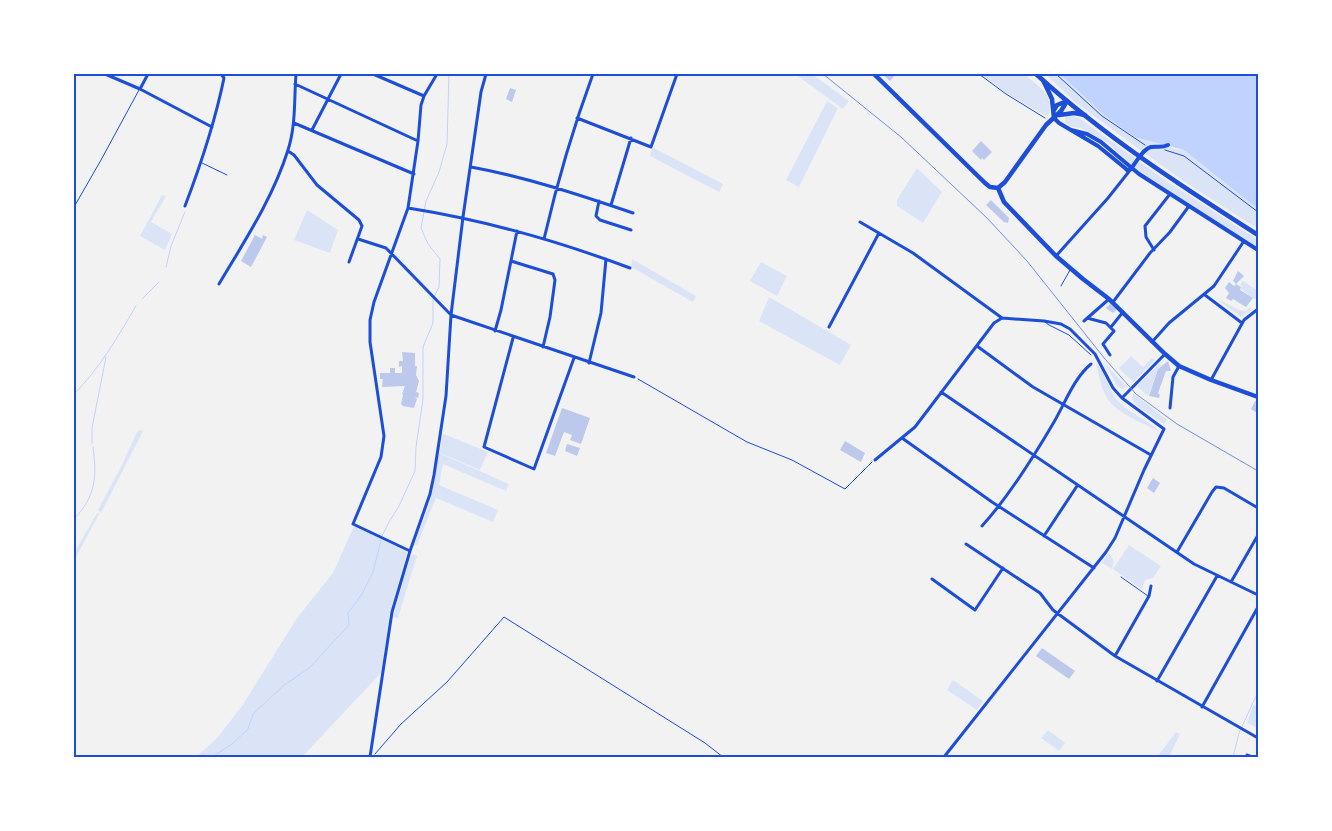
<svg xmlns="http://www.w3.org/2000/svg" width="1332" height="831" viewBox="0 0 1332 831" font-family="'Golos Text',sans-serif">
  <rect width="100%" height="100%" fill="#f2f2f2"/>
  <!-- green -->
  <path fill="#dbe4f7" d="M795,74H812L849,101L843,109Z
    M981,74H1024C1039,87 1055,94 1048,117L1006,93Z
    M1045,74H1060L1104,115L1174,149L1184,150L1258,209V229L1185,182L1132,144L1075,102Z
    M827,101L838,108L799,187L786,180Z
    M1068,115L1079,118L1165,180L1258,240V247L1144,176L1108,143L1081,128L1073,127L1065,123V118Z
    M652,147L723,184L719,192L650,156Z
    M917,168L942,192L923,223L897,206V200Z
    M162,195L166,196L151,222L172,234L165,250L140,236Z
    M307,210L338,230L330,253L294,240Z
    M632,259L696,296L693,302L631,267Z
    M761,262L787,276L777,296L750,281Z
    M1243,281L1258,291V299H1254L1241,289L1242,286L1240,285Z
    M769,297L851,345L840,365L759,321Z
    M1214,297L1239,310L1246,311L1250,307L1252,310L1241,317Z
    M1131,356L1143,367L1152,358L1155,360L1133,382L1119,368Z
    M1104,362L1106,365L1127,387L1123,389L1118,387Z
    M1160,363L1161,365L1158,369L1148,396L1137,386Z
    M1096,364C1106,371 1108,391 1118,401C1130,414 1149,420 1160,432C1144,423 1118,415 1107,398C1101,388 1099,375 1096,364Z
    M1133,393L1167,420L1164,424L1136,405L1132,399Z
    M140,430L143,431L101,513L98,510L99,508L120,469L137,432Z
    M444,434L488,452L480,470L440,453L442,436Z
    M439,453L509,484L506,491L443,464L439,485L498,510L493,522L436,498L417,545L414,546L430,501Z
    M97,513L99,514L74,561V553Z
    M354,526L407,552L390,612L381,673L302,757H196L217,738L242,706L297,618L333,573Z
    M1129,545L1161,566L1153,578L1145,580L1142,589L1113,569Z
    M1109,553L1114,561L1112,569L1102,563Z
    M414,554L417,556L398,618L393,617L410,557Z
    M953,680L983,701L977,710L947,690Z
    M1253,705L1258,707V728L1247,723Z
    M1048,730L1065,743L1059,751L1041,738Z
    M1176,732L1180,734L1169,757H1157Z"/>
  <!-- water -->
  <path fill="#bfd3fe" d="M1060,74H1258V209L1184,150L1135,137L1104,115Z"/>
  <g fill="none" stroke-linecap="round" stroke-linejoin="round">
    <!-- stream -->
    <path stroke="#bfd3fe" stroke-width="1" d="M166,267L171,246L185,212
      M142,299L159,282
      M74,394C100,368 117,338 136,306
      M92,443V428L106,357
      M74,519C96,496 97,477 93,447
      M382,536L389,522L399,506L415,471L416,447L423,399V347L433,323V299L439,287L440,259L428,244L421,228L426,201L439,172L447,144L449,74
      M212,757L232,744L248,729L253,714L283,686L309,668L349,625L348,613L362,594L373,572L381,540
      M1233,757L1239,733L1258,692"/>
  </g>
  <!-- building -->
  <path fill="#bdc9ec" d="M882,74H896L890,81Z
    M510,88L516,90L512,102L506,99Z
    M981,141L992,152L984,160L982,158L981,160L972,151Z
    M991,200L1009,218L1008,223L1004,222L986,205Z
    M255,235L262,239L263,235L267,237L251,267L241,261Z
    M1238,271L1244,276L1236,284L1241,287L1240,290L1253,298L1246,307L1233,299L1231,301L1226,298L1229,293L1225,288L1229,282L1234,286L1236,284L1233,281Z
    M1111,303L1117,309L1113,313L1106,308Z
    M402,352L415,353V366H417L416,375L419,381L416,392L419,393L418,398L415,397L417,399L414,408L403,406L401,404L403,395L402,394L405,386L382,387L383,379H380V373H390V368H395V373H402V366L399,367V361H403Z
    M1168,361L1171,371H1166L1158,393L1160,395L1159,398L1149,396L1158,369Z
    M1255,401L1258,402L1257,413L1251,409Z
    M562,408L590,418L581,444L570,440L572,435L564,432L555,456L546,453Z
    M845,441L865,453L861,462L840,450Z
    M567,444L580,448L577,456L565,451Z
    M1153,478L1160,483L1154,493L1147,488Z
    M1042,648L1075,671L1069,679L1036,656Z"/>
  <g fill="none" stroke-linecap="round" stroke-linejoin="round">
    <!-- path -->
    <path stroke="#1d4ed8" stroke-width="1" d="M979,74L1006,94L1045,118
      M1056,74L1102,116L1145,145
      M1165,150L1184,156L1258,212
      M638,379L747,442L792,460L845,489L872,462
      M375,754L401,724L447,682L504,617L705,743L723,757"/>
    <!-- service -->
    <path stroke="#1d4ed8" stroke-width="1" d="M202,163L227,175
      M74,207L101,160L139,90
      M1061,286L1070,270
      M1045,322L1049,325L1069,335L1091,355
      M1121,577L1148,596"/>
    <!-- minor -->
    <path stroke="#1d4ed8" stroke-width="3" d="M105,74L140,89L212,127
      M373,74L424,96
      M295,84L418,141
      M140,89L148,74
      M577,118L651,147L677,74
      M294,123L414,174
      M312,130L341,74
      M288,151L294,155L317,185L359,220L362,226L349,262
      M471,167C526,177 580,195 633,213
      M599,201L596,216L600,220L631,230
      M611,205L631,138
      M185,206C201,164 215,122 224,78L221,74
      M408,208C484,220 558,241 630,268
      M860,222L913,253L1002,318L1044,321L1061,324L1070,329L1095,354L1113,388L1122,398L1164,429L1144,470L1115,538L1106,552L944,757
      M358,239L386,248L451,315L634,377
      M544,239C557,183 573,128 593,74
      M1154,250L1146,237L1145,226L1170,194
      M1056,256L1108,198L1131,169
      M511,261L553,274L555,280L550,317L543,347
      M219,284C244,242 273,198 288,150C296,125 294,100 296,74
      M1205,295L1242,323
      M1113,302L1150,253L1170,232L1189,206
      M1087,318L1106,323L1114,331L1103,344L1110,355
      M1084,321L1109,299
      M829,327L879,233
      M1111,327L1123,312
      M495,331L501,310L517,231
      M513,338L484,447L534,469L574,358
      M1152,342L1169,323L1214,286L1244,241
      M977,346L1033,387L1151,455
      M589,363L601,313L606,259
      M1211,380L1244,320L1258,309
      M941,392L1194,564L1258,595
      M1122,398L1165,354
      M1170,408L1173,377L1179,366
      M902,438L992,502L1094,568
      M875,460L915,427L994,323L1002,318
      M982,526C1010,495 1033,458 1054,422C1065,403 1074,378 1091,364
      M1044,536L1077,486
      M966,544L1040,593L1053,610L1115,656L1258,738
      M410,551L353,524L381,457L384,436L370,342V320L374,302L408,208L418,141L421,105L424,96L437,74
      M1177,552L1212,492L1216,487L1224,488L1258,508
      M932,579L975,610L1003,568
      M1231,582L1258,535
      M1115,656L1149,596L1151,586
      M1157,681L1217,576
      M1202,707L1258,607
      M1247,755L1252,757
      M370,757L392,612L410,551L430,494L434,475L446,396L451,315L463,217L481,92L486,74"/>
    <!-- tertiary -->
    <path stroke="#1d4ed8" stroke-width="4" d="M1054,118L1059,123L1098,146L1125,168L1127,170L1131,169
      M1071,130L1087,134L1101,142L1139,174L1258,250
      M1131,169C1136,162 1143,149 1151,147C1158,146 1162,148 1168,145"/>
    <!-- secondary -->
    <path stroke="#1d4ed8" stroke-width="4.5" d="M874,74L985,183L990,187L998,188
      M1044,82L1052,99L1054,118
      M1054,110L1057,105L1067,101
      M1059,115L1074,113L1085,115
      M998,188L1004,202L1056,256L1083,279L1109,299L1165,354L1179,366L1211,380L1258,397
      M998,188L1005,182L1046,125L1061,111L1067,101"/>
    <!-- primary -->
    <path stroke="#1d4ed8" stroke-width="4.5" d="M1036,74C1104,136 1181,186 1258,235"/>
    <!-- rail -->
    <path stroke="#7290e2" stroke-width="1" d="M823,74L901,137L987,218L1027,261L1105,359L1136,394L1177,424L1258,471"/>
  </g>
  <!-- border -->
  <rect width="1332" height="831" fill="none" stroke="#ffffff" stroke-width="150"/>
  <rect x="75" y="75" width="1182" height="681" fill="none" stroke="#1d4ed8" stroke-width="2"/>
</svg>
